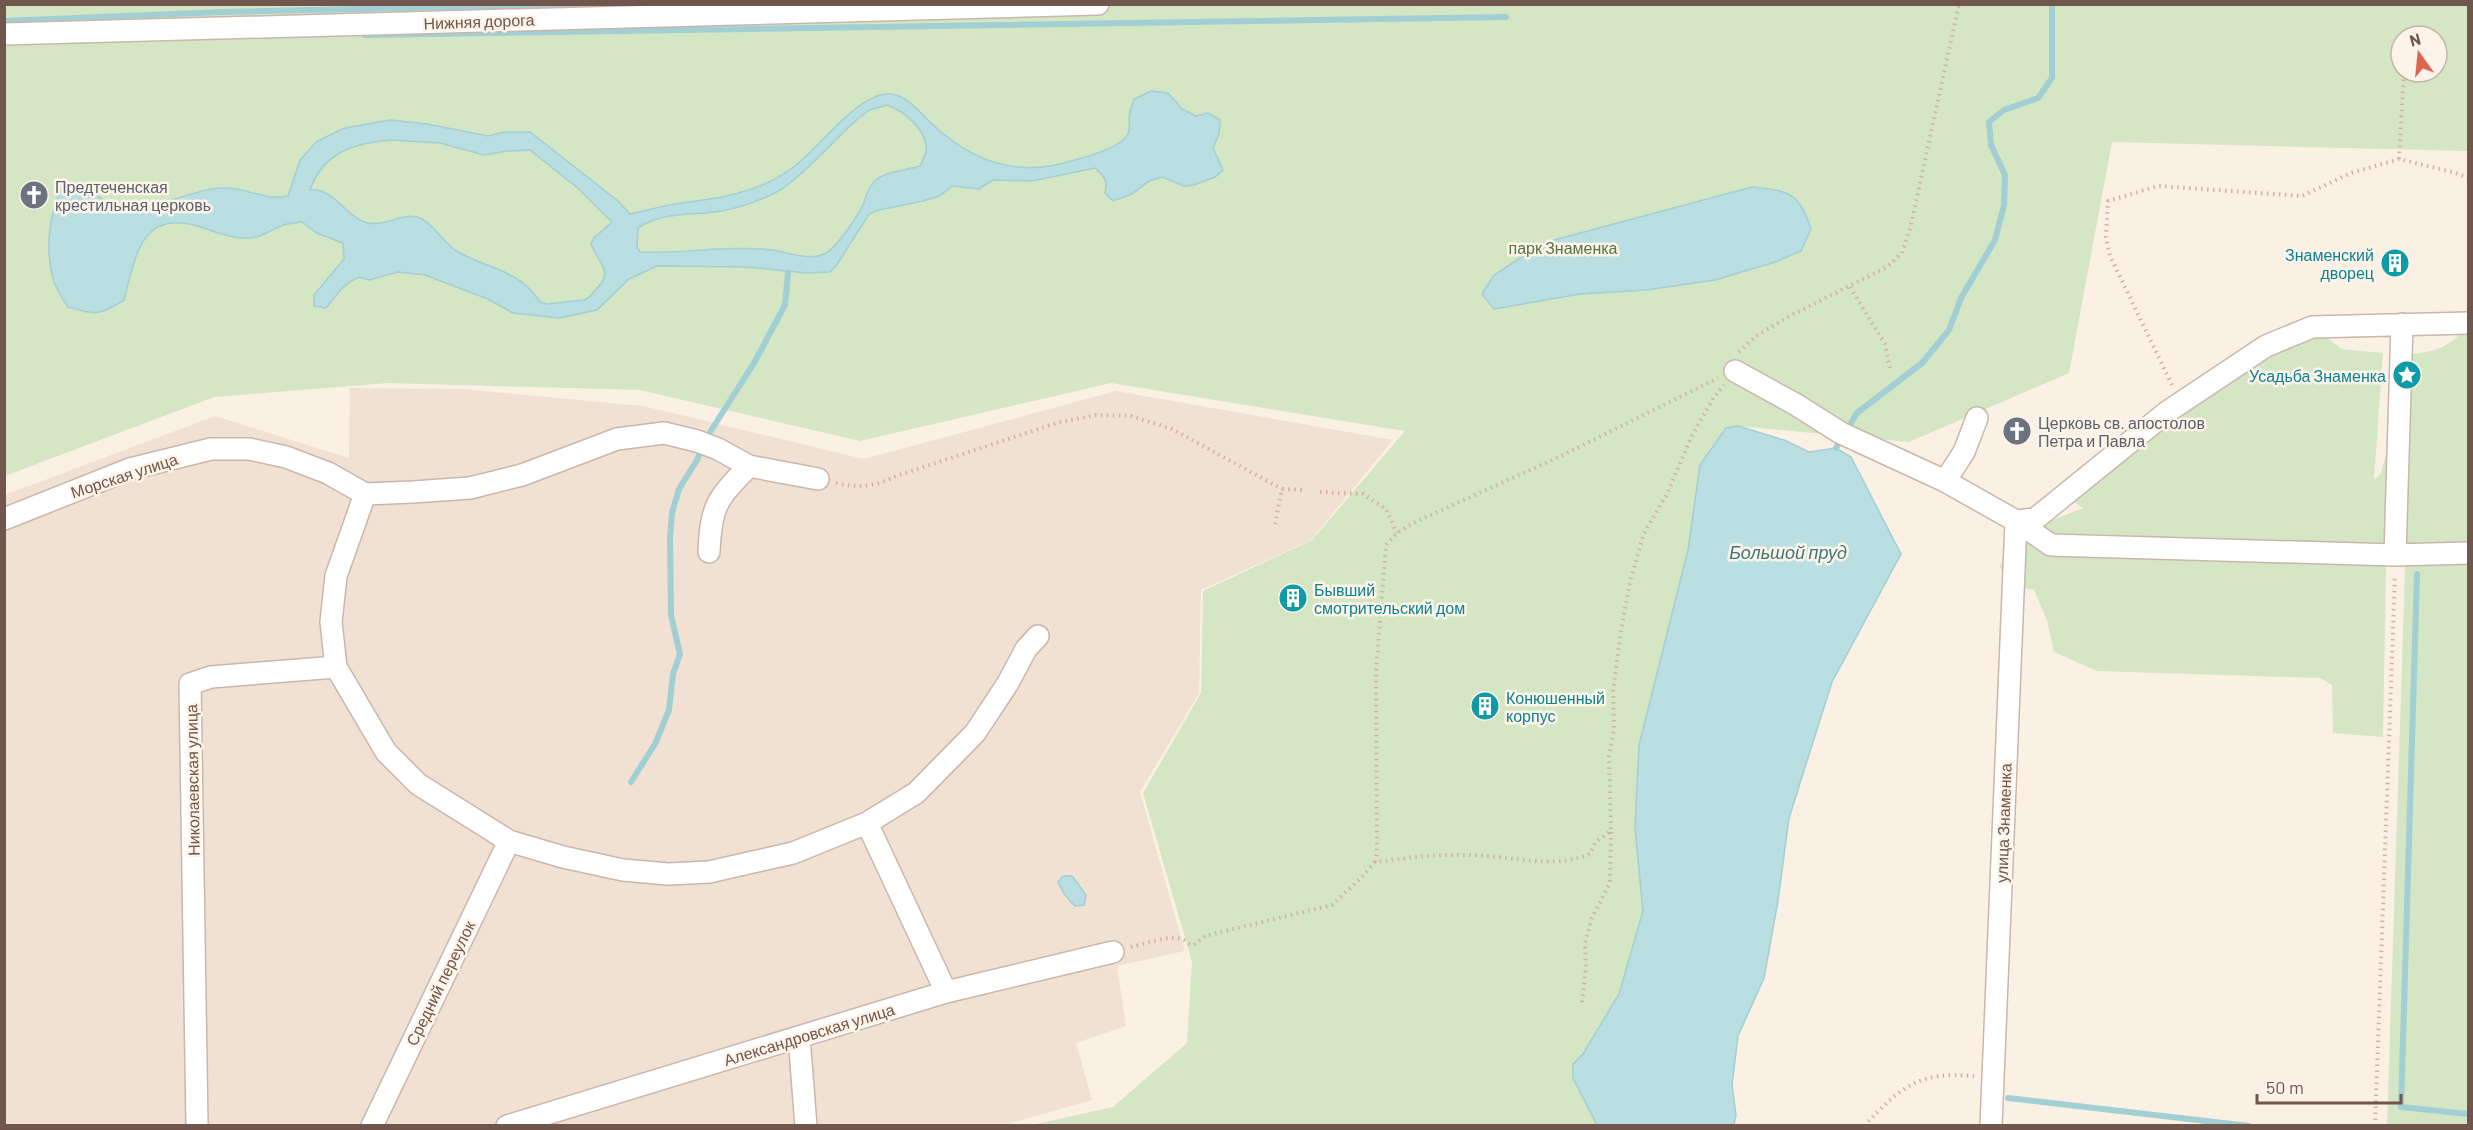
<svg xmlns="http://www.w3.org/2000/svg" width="2473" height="1130" viewBox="0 0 2473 1130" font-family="Barlow,sans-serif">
  <rect width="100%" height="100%" fill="#faf0e4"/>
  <!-- residential -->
  <path fill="#f1e1d3" d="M350,388L463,389L643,406L864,459L1116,391L1393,440L1311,540L1201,590L1199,693L1140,792L1185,951L1117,966L1126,1026L1076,1043L1092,1100L1000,1126H5V495L215,416L349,458Z"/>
  <!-- green -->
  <path fill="#d4e6c4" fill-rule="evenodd" d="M5,5H2468V151L2112,142L2069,373L1909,442L1738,426L1726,428L1700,465L1688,550L1639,745L1635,828L1643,911L1619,994L1583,1054L1573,1064L1597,1125H1032L1113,1107L1187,1043L1192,962L1143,793L1201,693L1203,591L1312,540L1405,431L1111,383L860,441L640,390L388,383L214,397L5,476ZM2401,36H2437V72H2401Z
    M2462,332L2468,333V1125L2387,1126L2405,571V519L2412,354C2433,352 2447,348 2462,332Z
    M2321,333L2341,349L2383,353L2374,480L2381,473L2388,446L2383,737L2333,733L2332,685L2320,678L2097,671L2054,652L2047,620L2034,590L2008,584L2000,567L2008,542L2042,524L2083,508L2070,499L2199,393L2275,346Z"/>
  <!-- water -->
  <path fill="#badfe2" stroke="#a1cfd3" stroke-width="1.5" fill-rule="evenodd" d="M1151,91L1168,93L1182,109L1196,116L1208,113L1220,120L1219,134L1213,148L1223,170L1215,177L1194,185L1184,186L1162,177L1149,181L1132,194L1113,201L1105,193C1108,180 1104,176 1095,168L1032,181L993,180L979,189L953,186L939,196L923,201L879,210L869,214L836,266L830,272L807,273L746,267L657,266L629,279L597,310L559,318L513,313L488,299L425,275L398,272L369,280L360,277C344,282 336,296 326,308L314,306V295L344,259L343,243L317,233L302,222C296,223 290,223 284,225C265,231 264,239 241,238C226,237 211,230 197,226C140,209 135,259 124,300C99,316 96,315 68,307C63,299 57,290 54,282C45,252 48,216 62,188L69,186L77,192L85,189L92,190C127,232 181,188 224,188C246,187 262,201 288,196L300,160L317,141L345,128L390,120L427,124L488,136L504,132H530L618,201L630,214C645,211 659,207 674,204C716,199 756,194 791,169C816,152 859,91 890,94C907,95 919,112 930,122C970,161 1017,178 1071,161C1086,157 1121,148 1128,134C1131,128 1128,119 1130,112C1131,108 1133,103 1134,99ZM887,105C904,111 929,131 926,152C925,156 922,162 920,166C908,170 885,172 877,179C867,187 866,200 860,211C853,222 837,247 826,253C812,262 787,252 772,250C729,245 684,254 640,252L637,247L638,228C658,213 689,215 714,212C733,210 753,203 771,195C798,183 835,138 860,117L870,110ZM391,140L440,143L484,155L507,151L530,150L579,189L612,222L594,238L591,244C597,260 614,272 598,287C593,292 591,298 584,300L547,304L540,302C517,267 487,270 455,250C443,242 435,226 422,219C406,210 386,227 368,223C346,218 334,187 310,190C323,153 353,143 391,140Z
    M1752,187C1788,191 1799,191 1811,229L1801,251L1775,262L1715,280L1646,290L1580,294L1494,309L1482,294L1494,275L1543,243Z
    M1738,426L1784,440L1809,452L1836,448L1851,457L1901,554L1832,682L1789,818L1778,901L1764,978L1738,1036L1732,1085L1736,1115L1734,1125H1597L1573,1078V1064L1583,1054L1619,994L1643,911L1635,828L1639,745L1688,550L1700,465L1726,428Z
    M1063,876H1072L1086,895L1084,905L1075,906C1068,900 1062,891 1058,882Z"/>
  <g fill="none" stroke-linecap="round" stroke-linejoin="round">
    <!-- stream -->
    <path stroke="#a1cfd3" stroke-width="6" d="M4,21L222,12L595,4
      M365,35L1506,17
      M1836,448L1857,413L1922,363L1949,330L1961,298L1995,240L2004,205L2005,175L1991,145L1989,122L2004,110L2038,98L2052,78V4
      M2417,574L2401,1107L2468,1114
      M631,782L655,744L669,710L673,674L680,654L671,615L670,538L672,513L679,489L697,460L707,437L754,363L785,305L788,273
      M2008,1098L2249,1126"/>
    <!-- minor casing -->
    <g stroke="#cab7ab" stroke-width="24">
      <path id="minor" d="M4,34L1098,4
        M1735,371L1795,404L1841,433L1945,481L2016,521L2051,545L2395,555L2468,553
        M1945,481L1964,452L1977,418
        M4,519L130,469L211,449H249L286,457L328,473L365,494L413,492L470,488L522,475L617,439L664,433L697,441L718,449L749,466L818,479
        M2016,521L2035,519L2167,412L2266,346L2312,327L2468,323
        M709,552C711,505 717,499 749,466
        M2395,555L2402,324
        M336,667L331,622L336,576L365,494
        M867,823L946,992
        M799,1037L806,1126
        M197,1126L190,684L211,677L336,667L386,752L418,784L509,841L563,857L623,870L668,874L709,872L793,853L867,823L916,793L975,733L1008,683L1026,649L1038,636
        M372,1126L509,841
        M507,1126L946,992L1113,952
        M1991,1126L2016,521"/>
    </g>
    <!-- path -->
    <path stroke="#d2b1a1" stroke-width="4" stroke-dasharray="1.5 4.5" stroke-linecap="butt" d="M2407,36V25
      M2399,159L2404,72
      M1850,287L1885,344L1890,368
      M1739,352L1756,336L1788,317L1887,267L1902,253L1910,229L1959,4
      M2172,385L2110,256L2106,237L2108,201L2158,186L2302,196L2351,173L2399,159L2456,173L2468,178
      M836,483C857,488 876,487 896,476L1057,423L1096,415L1131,416L1172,429L1282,489
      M1320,492L1363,494L1386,509L1397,533
      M1275,524L1282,489L1303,490
      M1375,862L1377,853L1376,671L1386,545L1397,533L1413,523L1561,456L1718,378
      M1131,947C1145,944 1167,935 1181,939C1186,940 1187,944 1194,945L1205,936L1332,905L1361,878L1375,862C1406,858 1435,854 1467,855C1506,855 1553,870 1590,854L1595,843L1611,831L1609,757L1614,728L1613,691L1621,631L1630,581L1644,533L1666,496L1692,436L1714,397L1724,385
      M1582,1002L1586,966L1585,943L1592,918L1610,883L1611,832
      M1864,1126C1901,1087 1918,1071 1974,1076
      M2375,1126L2395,575"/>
    <!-- minor -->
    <use href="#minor" stroke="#fff" stroke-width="21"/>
  </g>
  <!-- icons -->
  <defs>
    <g id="church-disc" transform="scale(1.5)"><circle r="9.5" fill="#6b7280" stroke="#fdf4e9"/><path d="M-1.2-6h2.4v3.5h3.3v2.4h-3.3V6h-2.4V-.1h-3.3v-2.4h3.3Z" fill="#fff"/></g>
    <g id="building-disc" transform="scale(1.5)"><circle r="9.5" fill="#0f9aa8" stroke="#fdf4e9"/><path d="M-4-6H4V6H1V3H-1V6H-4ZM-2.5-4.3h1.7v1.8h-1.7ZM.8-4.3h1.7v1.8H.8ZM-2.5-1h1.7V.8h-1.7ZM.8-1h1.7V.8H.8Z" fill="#fff"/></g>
    <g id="sight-disc" transform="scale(1.5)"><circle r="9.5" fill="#0f9aa8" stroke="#fdf4e9"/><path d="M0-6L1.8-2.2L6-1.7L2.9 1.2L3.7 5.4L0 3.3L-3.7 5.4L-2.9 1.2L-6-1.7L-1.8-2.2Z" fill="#fff"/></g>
  </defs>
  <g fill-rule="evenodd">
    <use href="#church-disc" x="34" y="195"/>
    <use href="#building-disc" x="2395" y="263"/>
    <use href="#sight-disc" x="2407" y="375"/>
    <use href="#church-disc" x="2017" y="431"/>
    <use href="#building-disc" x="1293" y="598"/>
    <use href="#building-disc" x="1485" y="706"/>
  </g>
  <g text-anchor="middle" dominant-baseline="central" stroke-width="5" stroke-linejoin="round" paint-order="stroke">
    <!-- street labels -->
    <g font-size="16" fill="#70564c" stroke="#fdf4e9">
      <text transform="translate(479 21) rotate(-2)">Нижняя дорога</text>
      <text transform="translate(124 475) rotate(-18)">Морская улица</text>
      <text transform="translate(192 780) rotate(-91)">Николаевская улица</text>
      <text transform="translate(2003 823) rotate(-88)">улица Знаменка</text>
      <text transform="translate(440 983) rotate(-64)">Средний переулок</text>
      <text transform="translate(809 1034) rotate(-17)">Александровская улица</text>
    </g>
    <!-- worship labels -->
    <g font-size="16" fill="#5b616d" stroke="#fdf4e9" text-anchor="start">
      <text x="55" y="186">Предтеченская<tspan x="55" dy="18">крестильная церковь</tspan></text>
      <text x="2038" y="422">Церковь св. апостолов<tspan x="2038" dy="18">Петра и Павла</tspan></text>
    </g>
    <!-- park labels -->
    <g font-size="16" fill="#567644" stroke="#fdf4e9">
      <text x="1563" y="247">парк Знаменка</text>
    </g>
    <!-- culture labels -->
    <g font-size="16" fill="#0d838f" stroke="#fdf4e9" text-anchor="end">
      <text x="2374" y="254">Знаменский<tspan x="2374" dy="18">дворец</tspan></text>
      <text x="2386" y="375">Усадьба Знаменка</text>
      <text x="1314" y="589" text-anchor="start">Бывший<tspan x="1314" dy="18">смотрительский дом</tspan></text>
      <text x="1506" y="697" text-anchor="start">Конюшенный<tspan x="1506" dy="18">корпус</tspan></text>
    </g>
    <!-- water labels -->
    <g font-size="18" font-style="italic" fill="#44777b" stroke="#fdf4e9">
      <text x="1788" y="552">Большой пруд</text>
    </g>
  </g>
  <!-- border -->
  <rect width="2473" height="1130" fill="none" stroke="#70564c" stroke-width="12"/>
  <!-- north arrow -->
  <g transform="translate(2419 54) rotate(345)"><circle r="28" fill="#fdf4e9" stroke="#c5b5aa" stroke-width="1.5"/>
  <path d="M0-4.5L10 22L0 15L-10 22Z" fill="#db6752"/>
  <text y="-9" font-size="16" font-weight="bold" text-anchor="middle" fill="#70564c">N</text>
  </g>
  <!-- scale -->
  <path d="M2257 1094v9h144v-9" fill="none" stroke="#70564c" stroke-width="3"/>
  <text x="2266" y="1094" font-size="18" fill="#70564c" stroke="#fdf4e9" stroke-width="4.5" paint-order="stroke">50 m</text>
</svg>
